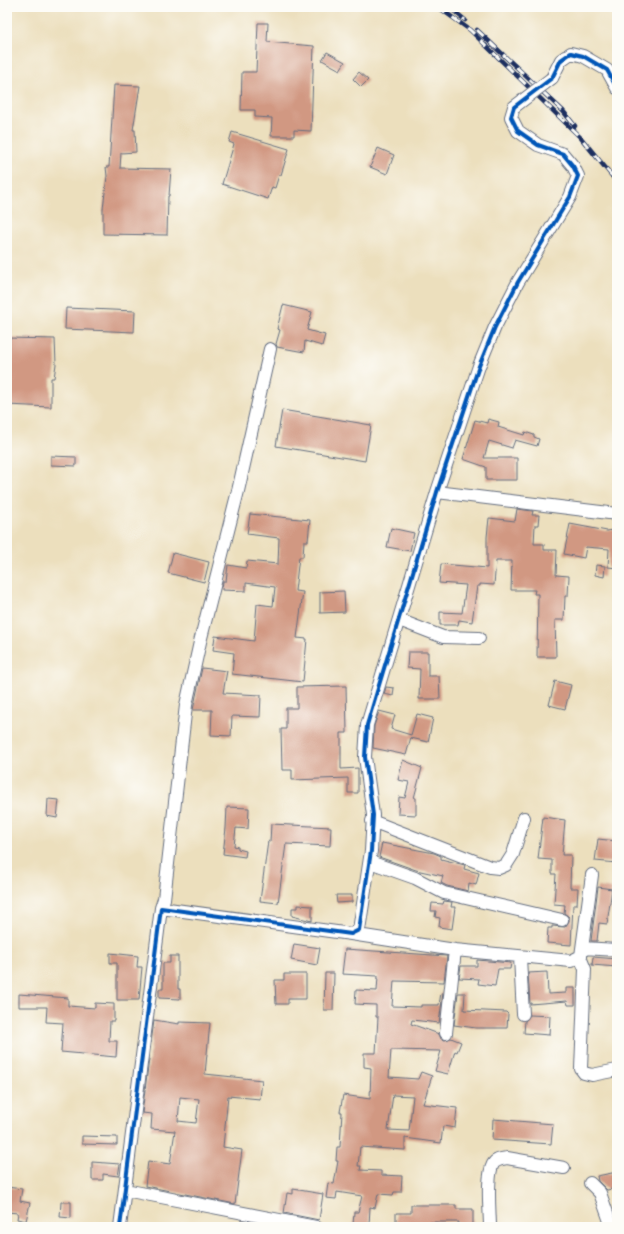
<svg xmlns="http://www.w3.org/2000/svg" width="624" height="1234" viewBox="0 0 624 1234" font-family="'Sorts Mill Goudy',serif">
  <rect width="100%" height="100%" fill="#fdfcf7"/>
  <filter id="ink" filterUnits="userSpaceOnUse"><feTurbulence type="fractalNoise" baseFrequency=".025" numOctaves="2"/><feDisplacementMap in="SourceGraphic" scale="8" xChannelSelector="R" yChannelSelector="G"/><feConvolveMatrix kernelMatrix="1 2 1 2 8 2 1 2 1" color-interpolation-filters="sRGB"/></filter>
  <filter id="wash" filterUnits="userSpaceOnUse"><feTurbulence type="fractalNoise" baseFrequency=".012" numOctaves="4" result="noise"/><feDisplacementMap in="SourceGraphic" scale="16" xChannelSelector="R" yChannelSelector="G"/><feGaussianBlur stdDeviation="0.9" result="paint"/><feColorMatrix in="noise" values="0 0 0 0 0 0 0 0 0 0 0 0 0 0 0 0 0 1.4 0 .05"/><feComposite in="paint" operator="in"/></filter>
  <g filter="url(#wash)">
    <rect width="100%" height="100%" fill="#ecdfbd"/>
    <g id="blocks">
      <!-- building -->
      <path fill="#d19882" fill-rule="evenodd" d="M258,23H268L267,42L314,46L311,131L294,130V136H271L272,118L255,117V110H241L242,72H256Z
        M327,52L345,62L340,70L322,60Z
        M359,72L368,80L361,87L353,79Z
        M114,85L140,86L133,130H135L136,152L121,153L120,168L171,169L169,196H168L167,235L103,234V209L107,176L106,167H109Z
        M232,132L289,149L281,175H279L275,188L272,187L268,199L222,184L234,144L229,142Z
        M378,148L394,155L387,174L370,167Z
        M283,305L312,312L307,330L325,335L322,346L305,341L304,352L277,347L276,344L280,330L277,329Z
        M66,308L135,311L134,332L65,329Z
        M7,338L55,339L56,364L54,378H51V407L7,405Z
        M282,410L371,425L365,461L276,446Z
        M488,419L499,422L498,427L524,435L525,432L534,435V437L539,439L537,446L515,440L512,448L489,441L484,458H517V480H486V467L463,459L475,420L487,423Z
        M51,456L76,457V466L51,465Z
        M517,509L533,511L532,515H539L538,525H535L534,544H544V550H557L556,575L569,576L568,596H565L564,620H555L556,657H537L538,594H534L535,590H511L512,561H496L494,585L480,584V586H477L472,622L459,620L458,625H440V612L462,613L466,585L439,583L441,564L487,568V537L489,518L515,521Z
        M250,514L310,520L308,541H304L303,557H299L295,591L303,592L297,638L307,639L303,682L232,674L234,653L213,650L215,636L254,641L257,604L273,606L275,587L246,583V591L222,590L223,581H226L228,565L246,568L247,561L278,564L279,538L247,534Z
        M570,524L607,531L617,529V568L608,567L609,549L586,547L584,558L564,554Z
        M391,528L414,533L410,551L387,547Z
        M173,553L209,562L204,582L168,573Z
        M596,565L605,566L604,577L595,575Z
        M344,591L345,612L320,613V592Z
        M408,652H428V676H439L440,699H419L420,669L407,668Z
        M202,668L227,671L223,693L261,695L260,717L232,716L231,736L211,735L212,710H193Z
        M555,681L571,685L565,709L549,705Z
        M346,686L347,733H341V769L358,768V793H348V778L292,780V770H282L281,729H286V708H297V687Z
        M386,687L394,688L393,696L384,694Z
        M379,711L395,715L391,729L411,735L417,714L433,718L428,742L411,738V737L406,755L373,748L374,726Z
        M403,760L422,768L414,798H416V815L398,814L399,797L405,798L409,782L398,780Z
        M48,799L59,800L57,818L47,816Z
        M227,807L249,808L248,829L236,828L234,846L238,847V849L246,851L245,857L223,854L226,828Z
        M543,817L565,820L562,855H571L570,888H578L577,905H573L571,945L547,943L548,928H552V926L565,927L569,921V917L564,913L565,905L554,904L556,874H552V860L538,859Z
        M271,824L331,827L330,846L286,844L278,903L260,901L268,841L270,842Z
        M598,839L617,841V863L595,861Z
        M382,843L434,853L441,856V859L465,865L464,869L479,873L476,885L469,883L468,891L447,886L441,883L443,876L416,870L379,857Z
        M598,887L612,889L607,924L599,923L597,941H591Z
        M336,895H352V902L337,903Z
        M444,901L452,902L451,907H455L452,929L439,927L440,918L435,917L436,911H431L432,903L443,904Z
        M298,905L312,906V921L292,916V908H298Z
        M294,944L320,948L317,965L291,960Z
        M345,949L447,956L444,982L394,981L392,1006L421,1007V1005H439L441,993H443L439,1023L412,1020L411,1024L439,1034L441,1039L445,1040L451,1038L461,1042L457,1052L455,1051L448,1074L435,1071L441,1051L391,1050L389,1077L418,1079L421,1072L432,1076L423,1104L457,1108L455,1128L443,1126L441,1143L405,1138V1150L360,1147L358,1166H361L360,1170L381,1171V1175L402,1176L401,1192H394L393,1195L378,1194L375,1208L370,1207L369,1226L353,1225L354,1212H358L362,1196L337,1192L336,1199L326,1198L328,1183L334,1184L338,1161H336L337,1147H340L342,1112H340L343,1095L370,1099L371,1068L364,1067V1053H376L378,1017H376V1005L355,1004L356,990L377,991L378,976L342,974ZM393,1095L413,1096L409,1131L388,1130Z
        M110,953L138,956L137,967H142L139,1000H117V963H110Z
        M170,956H178V989H180V999L159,998V989H163V963H170Z
        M593,957L617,959V967L592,965Z
        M477,960L511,963L510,969H498L495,986L478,984L479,979L459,978L461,966H477Z
        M547,972L548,994L566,993V988H575V1005H568L567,1001L530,1004L528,973Z
        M325,973H334L333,1010H324Z
        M284,974H306V999H288V1004H276L275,980H284Z
        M458,993H465L464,1010L506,1012L508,1014L507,1028H476L454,1025Z
        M19,994L68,998V1006L95,1008V1003L114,1004V1021H110L109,1041H117L116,1057L61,1052L63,1023L46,1022L47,1007H19Z
        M530,1015L550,1016L549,1035L524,1033L525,1021Z
        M154,1020L179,1024V1022L210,1023L205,1074L262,1080L260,1099L228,1096L223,1147L242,1150L235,1204L145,1186L148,1161L170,1164L175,1131L151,1129L152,1114L142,1113ZM180,1097L199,1099L196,1123L178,1121Z
        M493,1119L553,1124L551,1144L492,1140Z
        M82,1136L117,1137V1145L82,1144Z
        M92,1162L120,1164L118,1176L103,1174V1180H92Z
        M617,1172V1188L607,1190L598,1181L597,1176Z
        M7,1187L22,1189L20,1201L30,1203L26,1221L17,1219L18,1213L7,1212Z
        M293,1189L323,1194L319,1220L284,1213L287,1193L293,1194Z
        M61,1202H71V1218L60,1217Z
        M411,1205H456V1209H473V1227H458L459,1222H430V1224L396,1223V1213H411Z"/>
    </g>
  </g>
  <g filter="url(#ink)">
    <use href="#blocks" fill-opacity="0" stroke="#646d7f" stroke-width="1"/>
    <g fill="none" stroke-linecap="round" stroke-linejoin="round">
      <!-- minor casing -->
      <g stroke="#646d7f" stroke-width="14">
        <path id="minor" d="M552,78L561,60L571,53L583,56L607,70L617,88
          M437,492L617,514
          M399,620L443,637L479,638
          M372,821L490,867L499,868L506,865L513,854L524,818
          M370,862L415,878L444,893L562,920
          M161,908L164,899L186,705L200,642L238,491L270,349
          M351,934L455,950L571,961L581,956L592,875
          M583,948L617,950
          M520,957L523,1014
          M580,957L585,969L581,1069L584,1073L592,1075L617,1070
          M446,1033L455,950
          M590,1183L600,1193L612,1227
          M125,1190L316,1227
          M120,1227L161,908L351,934L359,930L371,851L373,815L365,757L367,725L437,492L479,366L495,327L518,282L570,197L578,176L573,166L563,154L538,145L518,131L511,117L514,107
          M490,1227C490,1212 486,1177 493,1164C496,1159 502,1159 507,1158L564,1168"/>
      </g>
      <!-- minor -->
      <use href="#minor" stroke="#fff" stroke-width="12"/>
      <!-- rail casing -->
      <g stroke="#1b2f5e" stroke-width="4.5">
        <path id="rail" d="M438,7L470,30L581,138L617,182
          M449,7L465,20
          M477,30L563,111L575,126"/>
      </g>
      <!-- rail -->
      <use href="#rail" stroke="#fdfcf7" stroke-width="3" stroke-dasharray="9" stroke-linecap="butt"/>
      <!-- minor-bridge casing -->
      <g stroke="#646d7f" stroke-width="14" stroke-linecap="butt">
        <path id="minor-bridge" d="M514,107L552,78"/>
      </g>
      <!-- minor-bridge -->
      <use href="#minor-bridge" stroke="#fff" stroke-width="12"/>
      <!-- cycleway casing -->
      <g stroke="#fdfcf7" stroke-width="6">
        <path id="cycleway" d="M120,1227L161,908L351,934L359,930L371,851L373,815L365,757L367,725L437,492L479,366L495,327L518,282L570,197L578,176L573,166L563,154L538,145L518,131L511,117L514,107L552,78L561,60L571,53L583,56L607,70L617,88"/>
      </g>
      <!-- cycleway -->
      <use href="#cycleway" stroke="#0057b8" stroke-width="4"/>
    </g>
  </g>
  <!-- margin -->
  <rect width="624" height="1234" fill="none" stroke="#fdfcf7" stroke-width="24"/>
</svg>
